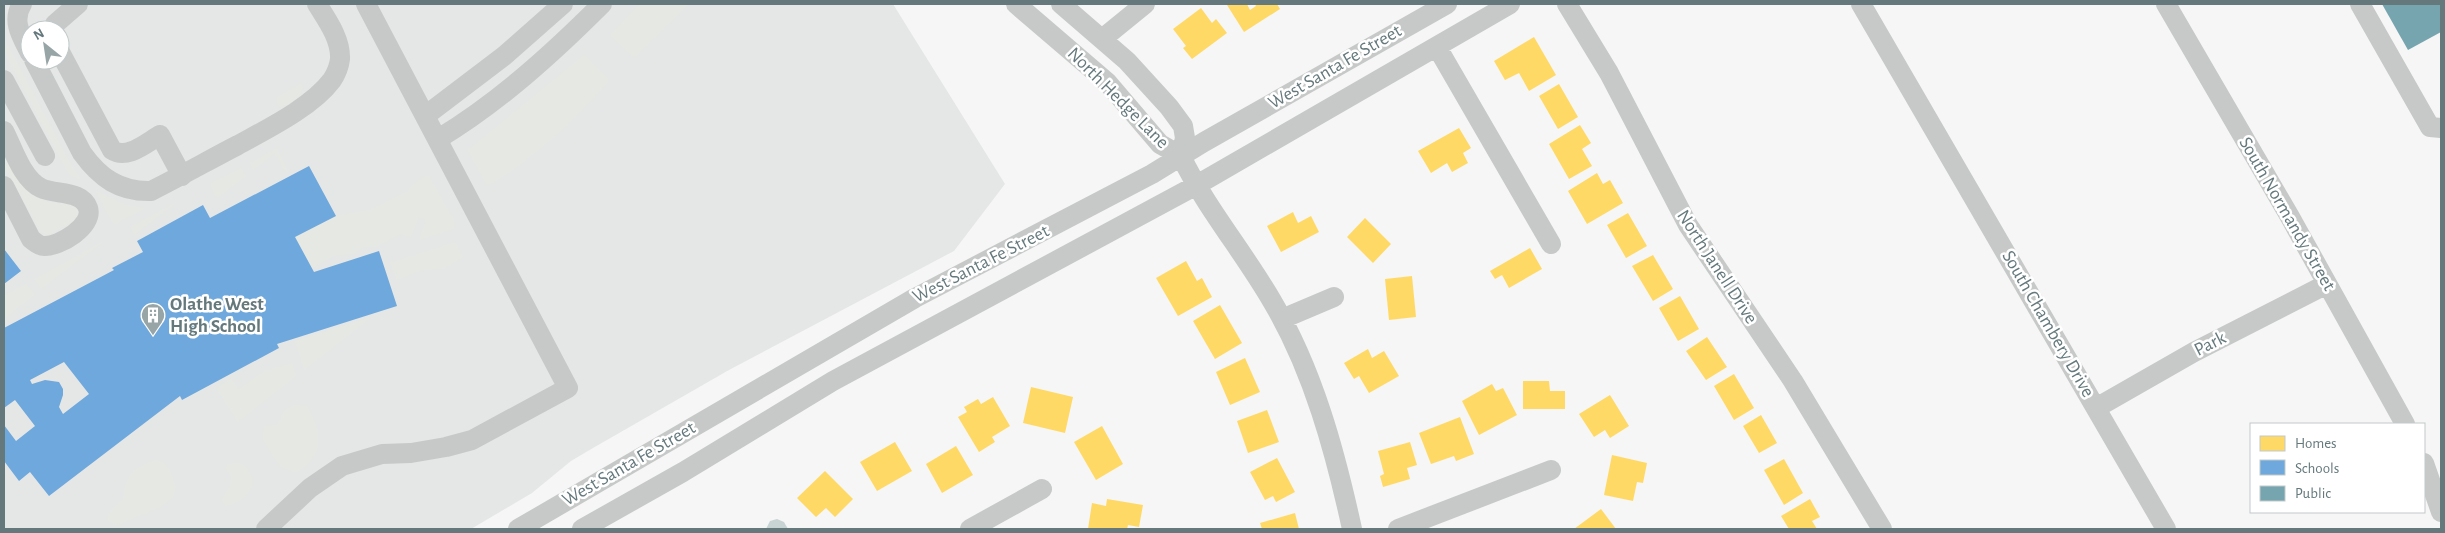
<svg xmlns="http://www.w3.org/2000/svg" width="2445" height="533" viewBox="0 0 2445 533" font-family="'Alegreya Sans',sans-serif">
  <rect width="100%" height="100%" fill="#f6f6f6"/>
  <!-- built -->
  <path fill="#e5e7e6" fill-rule="evenodd" d="M4,4H893L1005,184L954,251L729,370L593,448L571,461L532,493L471,529H4ZM30,30H60V60H30Z"/>
  <!-- green -->
  <path fill="#e6e8e3" d="M640,4H689L634,58L610,35Z
    M4,38L71,165L82,180L71,176L67,171L4,52Z
    M584,55L610,80C573,121 536,158 487,186L468,150Z
    M300,84L303,87C302,96 287,108 279,106L276,102L278,97Z
    M4,148C15,168 24,195 48,202C60,205 68,201 78,209L79,214L74,221L48,235L41,232L4,165Z
    M277,148L288,170L285,172L275,153L253,170L250,163Z
    M241,168L246,176L217,198L210,184Z
    M428,174L450,214L454,218V229L419,240L426,220L419,217L411,237L400,234L375,247H364L353,254L333,256L312,268L295,237L336,216L369,210L408,191L413,184Z
    M95,190L126,205L145,208L114,225Z
    M177,202L134,235L130,227Z
    M104,241L41,289L35,279Z
    M455,242L463,257L444,269L419,271L397,280L390,263Z
    M26,284L35,294L5,318L4,296Z
    M372,317L304,370L295,341Z
    M292,363L296,376L238,422L216,388L231,378L238,389L265,371Z
    M294,405L307,406C322,434 326,455 295,473L280,466L262,439L264,427L278,424L284,411Z
    M155,460L162,461L169,469L176,487L173,497L160,507L117,525L108,521C107,510 116,507 123,499C126,474 132,469 155,460Z
    M239,462C264,475 250,503 225,506L222,499L230,486L231,474L226,470L227,464Z"/>
  <!-- water -->
  <path fill="#c8d3d3" d="M777,519L784,522L788,529H766L770,521Z"/>
  <!-- homes -->
  <path fill="#ffd966" d="M1228,4H1247L1250,10L1256,6L1255,4H1277L1280,9L1244,32L1227,5Z
    M1201,8L1212,23L1216,19L1227,33L1192,59L1183,48L1186,46L1173,29Z
    M1534,37L1556,75L1529,91L1519,73L1505,80L1494,61Z
    M1559,84L1578,117L1558,129L1539,96Z
    M1580,125L1591,143L1582,149L1592,166L1569,179L1549,144Z
    M1459,128L1471,148L1463,153L1468,163L1452,172L1447,163L1431,173L1418,151Z
    M1597,173L1603,184L1610,180L1623,203L1587,224L1568,191Z
    M1293,212L1298,223L1311,216L1319,232L1281,252L1267,226Z
    M1628,213L1647,246L1626,258L1607,225Z
    M1365,218L1391,244L1373,263L1347,237Z
    M1530,248L1542,269L1509,288L1502,275L1495,279L1490,271Z
    M1653,255L1673,289L1653,301L1632,266Z
    M1186,261L1197,281L1202,278L1212,297L1178,316L1156,278Z
    M1412,276L1416,317L1389,320L1385,279Z
    M1680,296L1699,329L1678,341L1659,308Z
    M1220,305L1242,343L1215,359L1193,321Z
    M1707,337L1727,367L1706,380L1686,351Z
    M1368,349L1372,358L1384,351L1399,376L1369,393L1359,376L1354,379L1344,363Z
    M1245,358L1260,392L1230,405L1216,372Z
    M1734,374L1754,408L1734,420L1714,386Z
    M1523,381H1549L1550,391H1565V409H1523Z
    M1492,384L1496,391L1503,388L1517,415L1479,435L1462,401Z
    M1031,387L1073,397L1065,433L1023,423Z
    M1610,395L1629,426L1610,438L1605,430L1594,437L1579,414Z
    M993,397L1010,426L992,437L995,442L979,452L958,417L967,412L964,407L978,399L981,404Z
    M1267,410L1279,442L1248,453L1237,421Z
    M1761,415L1777,443L1759,453L1743,426Z
    M1460,417L1474,454L1456,461L1454,456L1431,464L1419,433Z
    M1102,426L1123,464L1096,480L1074,442Z
    M895,442L912,471L877,491L860,462Z
    M1410,442L1417,465L1407,468L1410,479L1383,487L1380,476L1384,474L1378,451Z
    M956,446L973,475L942,493L926,464Z
    M1612,455L1647,463L1643,483L1637,482L1633,501L1604,495Z
    M1277,458L1295,492L1276,502L1273,496L1265,500L1250,472Z
    M1784,459L1803,493L1784,505L1764,470Z
    M825,471L853,499L835,517L826,508L816,517L797,498Z
    M1107,499L1143,505L1139,527L1128,525L1127,529H1088L1092,503L1106,506Z
    M1810,499L1820,517L1812,521L1817,529H1789L1781,516Z
    M1601,509L1616,529H1574Z
    M1295,513L1299,529H1262L1260,523Z"/>
  <!-- schools -->
  <path fill="#6fa8dc" fill-rule="evenodd" d="M309,166L336,216L295,237L314,272L379,251L397,306L277,344L279,348L182,400L180,396L49,496L30,472L19,481L4,461V425L16,441L35,426L15,400L4,408V328L114,270L112,268L143,252L137,241L203,205L210,218ZM64,362L89,394L63,414L59,407L63,395V389L59,382L45,380L32,384L30,380Z
    M4,249L21,271L4,284Z"/>
  <!-- public -->
  <path fill="#76a5af" d="M2382,4H2441V32L2408,50Z"/>
  <g fill="none" stroke-linecap="round" stroke-linejoin="round">
    <!-- minor -->
    <path stroke="#c7c9c9" stroke-width="20" d="M22,4C11,21 22,37 30,53
      M1016,4L1107,82L1160,144L1181,156
      M1061,4L1127,61L1169,107L1183,126L1185,138L1181,156
      M1567,4L1609,73L1688,225L1793,381L1882,529
      M1861,4L2166,529
      M2166,4L2290,217L2405,424
      M2360,4L2430,127L2441,128
      M53,30L55,24L78,4
      M1102,39L1145,4
      M1437,47L1551,244
      M60,52L112,150C127,160 146,143 160,135L182,176
      M34,60L82,153C100,178 120,192 151,191C181,176 209,160 238,145C267,129 312,107 332,80C336,74 339,67 340,59C341,39 327,20 317,4
      M4,80L45,156
      M425,116L504,56L563,4
      M4,131C13,148 22,179 41,188C55,195 82,190 88,208C94,226 59,247 44,246C39,246 35,242 31,239L4,186
      M438,139C499,102 552,54 602,4
      M1181,156C1206,208 1243,251 1272,301C1313,370 1335,451 1352,529
      M1282,319L1334,297
      M2096,408L2194,352L2327,284
      M2424,463L2441,512
      M266,529L310,488L342,466L382,454L411,453L446,447L472,440L568,388L366,4
      M518,529L915,298L1152,174L1204,142L1447,4
      M582,529L683,472L833,381L1195,186L1510,4
      M970,529L1042,489
      M1398,529L1551,470"/>
  </g>
  <!-- icons -->
  <defs>
    <g id="building-pin" transform="scale(1.25)"><path d="M0 17L-7.5 6A9.5 9.5 0 1 1 7.5 6Z" fill="#98a5a7" stroke="#fff"/><path d="M-4-6H4V6H1V3H-1V6H-4ZM-2.5-4.3h1.7v1.8h-1.7ZM.8-4.3h1.7v1.8H.8ZM-2.5-1h1.7V.8h-1.7ZM.8-1h1.7V.8H.8Z" fill="#fff"/></g>
  </defs>
  <g fill-rule="evenodd">
    <use href="#building-pin" x="153" y="315"/>
  </g>
  <g text-anchor="middle" dominant-baseline="central" stroke-width="5" stroke-linejoin="round" paint-order="stroke">
    <!-- street labels -->
    <g font-size="19" fill="#65797d" stroke="#fff">
      <text transform="translate(1335 67) rotate(-30)">West Santa Fe Street</text>
      <text transform="translate(1118 98) rotate(45)">North Hedge Lane</text>
      <text transform="translate(2287 214) rotate(60)">South Normandy Street</text>
      <text transform="translate(981 264) rotate(-27)">West Santa Fe Street</text>
      <text transform="translate(1717 267) rotate(57)">North Janell Drive</text>
      <text transform="translate(2048 324) rotate(60)">South Chambery Drive</text>
      <text transform="translate(2210 344) rotate(-27)">Park</text>
      <text transform="translate(629 464) rotate(-30)">West Santa Fe Street</text>
    </g>
    <!-- poi labels -->
    <g font-size="19" font-weight="bold" fill="#65797d" stroke="#fff" text-anchor="start">
      <text x="170" y="304">Olathe West<tspan x="170" dy="22">High School</tspan></text>
    </g>
  </g>
  <!-- border -->
  <rect width="2445" height="533" fill="none" stroke="#65797d" stroke-width="10"/>
  <!-- legend -->
  <rect x="2250" y="423" width="175" height="90" fill="#ffffff" stroke="#c1c9cb"/>
  <rect x="2260" y="436" width="25" height="15" fill="#ffd966" stroke="#c1c9cb"/>
  <text x="2295" y="448" font-size="15" fill="#65797d">Homes</text>
  <rect x="2260" y="460" width="25" height="15" fill="#6fa8dc" stroke="#c1c9cb"/>
  <text x="2295" y="473" font-size="15" fill="#65797d">Schools</text>
  <rect x="2260" y="486" width="25" height="15" fill="#76a5af" stroke="#c1c9cb"/>
  <text x="2295" y="498" font-size="15" fill="#65797d">Public</text>
  <!-- north arrow -->
  <g transform="translate(45 45) rotate(330)"><circle r="24" fill="#ffffff" stroke="#c1c9cb"/>
  <path d="M0-4L9 19L0 12L-9 19Z" fill="#98a5a7"/>
  <text y="-8" font-size="14" font-weight="bold" text-anchor="middle" fill="#65797d">N</text>
  </g>
</svg>
